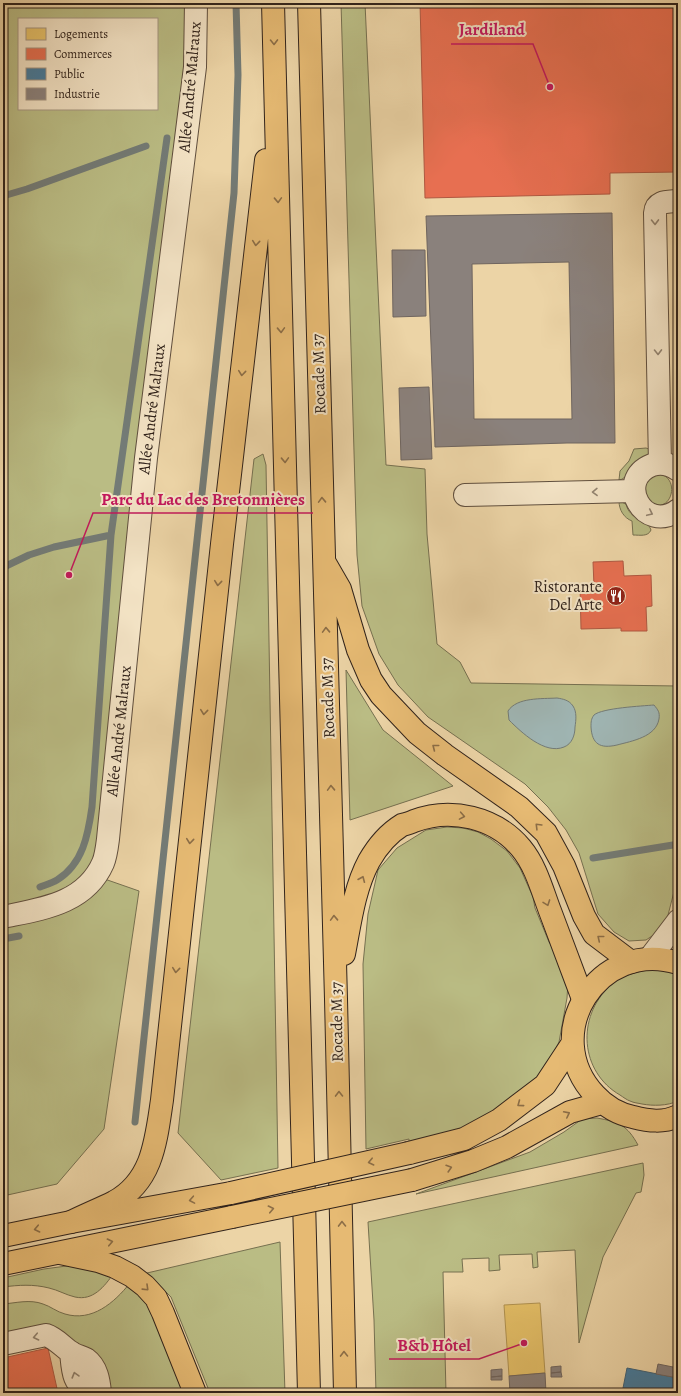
<svg xmlns="http://www.w3.org/2000/svg" width="681" height="1396" viewBox="0 0 681 1396" font-family="Alegreya,serif">
  <rect width="100%" height="100%" fill="#ecd4a6"/>
  <filter id="stains"><feTurbulence type="fractalNoise" baseFrequency=".005" numOctaves="4"/><feColorMatrix values="0 0 0 0 .2 0 0 0 0 .09 0 0 0 0 .02 0 0 0 .5 -.17"/></filter>
  <radialGradient id="worn" r=".72"><stop offset=".6" stop-color="#630" stop-opacity="0"/><stop offset="1" stop-color="#630" stop-opacity=".3"/></radialGradient>
  <!-- green -->
  <path fill="#babc84" stroke="#767050" fill-rule="evenodd" d="M3,3H196L96,876L139,891L104,1129L57,1184L3,1196ZM19,19H157V109H19Z
    M341,3H365L386,465L425,469L427,534L437,644L460,662L471,683L678,686V876L667,919L658,932L646,940L629,941L614,932L598,914L579,853L566,830L548,807L525,784L428,717L398,685L379,654L362,606L357,555Z
    M646,448L649,449L650,453C646,458 639,459 634,464C628,470 627,479 619,480L620,471L629,461L634,449Z
    M263,454L266,465L278,1168L221,1180L178,1133L254,459Z
    M661,474C681,481 670,514 652,503C649,501 647,498 645,496V482L651,475Z
    M619,501L626,504C630,521 647,518 651,530C648,537 640,535 633,535L632,521C624,518 619,510 619,501Z
    M346,670L383,730L453,786L350,820Z
    M447,827L463,828L478,832L491,839L507,851L520,868L533,897L535,908L549,942L561,960L568,982L567,998L559,1042L542,1077L521,1097L463,1130L409,1145V1139L366,1149L363,964L368,914L378,870L397,848L426,830Z
    M651,969L678,973V1101C667,1106 653,1106 642,1104C638,1103 634,1103 630,1101C627,1100 623,1097 620,1095C580,1072 576,1017 610,986C621,975 637,972 651,969Z
    M597,1118C619,1122 627,1125 638,1145L416,1194L530,1152L564,1132L582,1119Z
    M643,1163L644,1175L641,1192L636,1193L603,1257L579,1343L575,1250L537,1252L538,1267L533,1268L532,1254L499,1255L500,1270L489,1271V1258L462,1259L463,1272H443L446,1393H376L374,1320L368,1222Z
    M280,1242L285,1393H210L171,1297L147,1273Z
    M74,1265L114,1273C104,1287 93,1301 75,1297C66,1295 58,1290 49,1288C33,1284 19,1285 3,1287V1278L44,1269Z
    M130,1283L144,1293L185,1393H105L57,1334L3,1338V1304C16,1303 30,1299 43,1304C50,1306 57,1312 65,1314C92,1322 114,1303 130,1283Z"/>
  <!-- water -->
  <path fill="#9fb5b3" stroke="#737b76" d="M557,698C563,699 569,700 573,706C577,712 576,720 575,727C575,735 572,744 564,747C545,755 521,732 509,720L508,711C517,697 542,699 557,698Z
    M654,705C658,710 660,712 659,719C656,737 632,741 617,745C600,749 592,744 591,727C591,722 591,719 594,715C602,708 642,706 654,705Z"/>
  <!-- homes -->
  <path fill="#e9c46a" stroke="#b29452" d="M540,1303L545,1373L509,1376L504,1305Z"/>
  <!-- shops -->
  <path fill="#e76f51" stroke="#b05841" d="M420,3H678V172L610,173V194L425,198Z
    M623,561L624,576L651,575L652,606L646,607L647,631H621V628L581,629L580,586H594L593,562Z
    M48,1348L58,1393H8L3,1369V1358Z"/>
  <!-- public -->
  <path fill="#457b9d" stroke="#3f6176" d="M627,1368L678,1378V1393H622Z"/>
  <!-- industry -->
  <path fill="#8a817c" stroke="#6f655f" fill-rule="evenodd" d="M612,213L615,443H567L435,447L426,216ZM569,262L572,419H474L472,264Z
    M392,250H425L426,316L393,317Z
    M429,387L432,459L401,460L399,388Z
    M658,1364L678,1368V1378L656,1374Z
    M561,1366V1372L551,1373V1367Z
    M502,1369V1376L491,1377V1370Z
    M561,1372L562,1377H551V1373Z
    M545,1373L546,1393H510L509,1376Z
    M502,1376V1380H491V1377Z"/>
  <g fill="none" stroke-linecap="round" stroke-linejoin="round">
    <!-- stream -->
    <path stroke="#737b76" stroke-width="7" d="M3,196L27,189L146,146
      M6,566L29,555L54,547L111,535L167,138
      M593,858L673,845
      M40,887C45,885 52,883 57,880C83,864 88,835 92,807L111,535
      M3,939L19,936
      M135,1122L234,193L238,75L236,3"/>
    <!-- minor casing -->
    <g stroke="#604f3e" stroke-width="24">
      <path id="minor" d="M660,463L655,213C656,200 669,202 678,201
        M678,470C670,464 661,462 652,465C614,480 644,535 678,510
        M465,495L634,491
        M3,917C41,909 85,904 103,863C106,856 107,847 108,839L146,458L195,67L196,3
        M649,959L678,921
        M3,1344L46,1335C55,1338 61,1345 69,1351C74,1355 80,1356 86,1359C97,1367 99,1381 100,1393
        M71,1352C73,1371 72,1382 89,1393"/>
    </g>
    <!-- major casing -->
    <g stroke="#31231b" stroke-width="24">
      <path id="major" d="M678,963C599,938 538,1034 595,1095C605,1106 619,1114 633,1117C649,1121 663,1123 678,1116
        M409,1153L464,1139L499,1120L545,1085L572,1044
        M412,1180L473,1161L507,1147L570,1112L602,1103
        M3,1236L71,1222L231,1193
        M3,1264L232,1217"/>
    </g>
    <!-- highway casing -->
    <g stroke="#31231b" stroke-width="24">
      <path id="highway" d="M273,3L309,1393
        M309,3L336,999L345,1393
        M325,563L340,589L358,650L371,680L381,695L417,733L445,755L519,807L546,833L564,866L584,916L594,934L631,962
        M344,954C350,923 354,889 369,861C377,847 389,833 402,825C406,824 410,823 414,821C451,807 495,817 521,848C536,866 542,890 550,911C561,941 572,970 583,999
        M71,1222C85,1215 100,1209 114,1202C153,1181 156,1140 162,1100L222,544L266,160
        M60,1253L98,1261L115,1267L132,1276L145,1286L156,1298L163,1313L195,1393"/>
    </g>
    <!-- minor -->
    <use href="#minor" stroke="#f3e3c5" stroke-width="22"/>
    <!-- major -->
    <use href="#major" stroke="#e6ba73" stroke-width="22"/>
    <!-- highway -->
    <use href="#highway" stroke="#e6ba73" stroke-width="22"/>
    <!-- major-bridge casing -->
    <g stroke="#31231b" stroke-width="24" stroke-linecap="butt">
      <path id="major-bridge" d="M231,1193L409,1153
        M232,1217L412,1180"/>
    </g>
    <!-- major-bridge -->
    <use href="#major-bridge" stroke="#e6ba73" stroke-width="22"/>
  </g>
  <!-- one-way arrows -->
  <defs><path id="oneway-chevron" d="M-2-3.5L2.5 0L-2 3.5" fill="none" stroke-width="1.6" stroke-linecap="round" stroke-linejoin="round"/></defs>
  <g stroke="#8c6e47">
    <use href="#oneway-chevron" transform="translate(274 42) rotate(89)"/>
    <use href="#oneway-chevron" transform="translate(278 200) rotate(88)"/>
    <use href="#oneway-chevron" transform="translate(256 243) rotate(96)"/>
    <use href="#oneway-chevron" transform="translate(281 330) rotate(88)"/>
    <use href="#oneway-chevron" transform="translate(242 373) rotate(96)"/>
    <use href="#oneway-chevron" transform="translate(285 460) rotate(88)"/>
    <use href="#oneway-chevron" transform="translate(322 500) rotate(-92)"/>
    <use href="#oneway-chevron" transform="translate(218 583) rotate(96)"/>
    <use href="#oneway-chevron" transform="translate(326 630) rotate(-92)"/>
    <use href="#oneway-chevron" transform="translate(204 712) rotate(96)"/>
    <use href="#oneway-chevron" transform="translate(435 747) rotate(-142)"/>
    <use href="#oneway-chevron" transform="translate(331 788) rotate(-92)"/>
    <use href="#oneway-chevron" transform="translate(462 816) rotate(10)"/>
    <use href="#oneway-chevron" transform="translate(538 826) rotate(-135)"/>
    <use href="#oneway-chevron" transform="translate(190 841) rotate(96)"/>
    <use href="#oneway-chevron" transform="translate(362 879) rotate(-67)"/>
    <use href="#oneway-chevron" transform="translate(547 903) rotate(70)"/>
    <use href="#oneway-chevron" transform="translate(334 918) rotate(-92)"/>
    <use href="#oneway-chevron" transform="translate(600 938) rotate(-141)"/>
    <use href="#oneway-chevron" transform="translate(176 970) rotate(96)"/>
    <use href="#oneway-chevron" transform="translate(339 1094) rotate(-91)"/>
    <use href="#oneway-chevron" transform="translate(520 1104) rotate(143)"/>
    <use href="#oneway-chevron" transform="translate(567 1114) rotate(-27)"/>
    <use href="#oneway-chevron" transform="translate(371 1162) rotate(167)"/>
    <use href="#oneway-chevron" transform="translate(449 1168) rotate(-17)"/>
    <use href="#oneway-chevron" transform="translate(192 1200) rotate(170)"/>
    <use href="#oneway-chevron" transform="translate(271 1209) rotate(-12)"/>
    <use href="#oneway-chevron" transform="translate(342 1224) rotate(-91)"/>
    <use href="#oneway-chevron" transform="translate(37 1229) rotate(168)"/>
    <use href="#oneway-chevron" transform="translate(110 1242) rotate(-12)"/>
    <use href="#oneway-chevron" transform="translate(146 1288) rotate(44)"/>
    <use href="#oneway-chevron" transform="translate(344 1354) rotate(-91)"/>
  </g>
  <g stroke="#928370">
    <use href="#oneway-chevron" transform="translate(655 222) rotate(89)"/>
    <use href="#oneway-chevron" transform="translate(658 352) rotate(89)"/>
    <use href="#oneway-chevron" transform="translate(595 492) rotate(179)"/>
    <use href="#oneway-chevron" transform="translate(650 513) rotate(25)"/>
    <use href="#oneway-chevron" transform="translate(36 1337) rotate(168)"/>
    <use href="#oneway-chevron" transform="translate(75 1375) rotate(-106)"/>
  </g>
  <!-- icons -->
  <defs>
    <g id="restaurant-disc" transform="scale(1)"><circle r="9.5" fill="#8f2418" stroke="#f3e3c5"/><path d="M-5-6h1v4h1v-4h1v4h1v-4h1v5L-1.5 .5V6h-2V.5L-5-1ZM5-6V6H3V1.5H1.5Q1.5-4 5-6Z" fill="#fff"/></g>
  </defs>
  <g fill-rule="evenodd">
    <use href="#restaurant-disc" x="616" y="596"/>
  </g>
  <g text-anchor="middle" dominant-baseline="central" stroke-width="4" stroke-linejoin="round" paint-order="stroke">
    <!-- street labels -->
    <g font-size="16" fill="#31231b" stroke="#f3e3c5">
      <text transform="translate(190 87) rotate(-85)">Allée André Malraux</text>
      <text transform="translate(319 374) rotate(-92)">Rocade M 37</text>
      <text transform="translate(152 409) rotate(-83)">Allée André Malraux</text>
      <text transform="translate(328 698) rotate(-92)">Rocade M 37</text>
      <text transform="translate(119 731) rotate(-84)">Allée André Malraux</text>
      <text transform="translate(337 1022) rotate(-91)">Rocade M 37</text>
    </g>
    <!-- poi labels -->
    <g font-size="16" fill="#31231b" stroke="#f3e3c5" text-anchor="end">
      <text x="602" y="587">Ristorante<tspan x="602" dy="18">Del Arte</tspan></text>
    </g>
  </g>
  <!-- callouts -->
  <path fill="none" stroke="#c2185b" stroke-width="1.5" d="M550 87L533 44H451M69 575L93 513H313M524 1343L479 1359H389"/>
  <g fill="#c2185b" stroke="#f3e3c5" stroke-width="1.5">
    <circle cx="550" cy="87" r="4"/>
    <circle cx="69" cy="575" r="4"/>
    <circle cx="524" cy="1343" r="4"/>
  </g>
  <g font-size="17" text-anchor="middle" font-weight="bold" fill="#c2185b" stroke="#f3e3c5" stroke-width="4" stroke-linejoin="round" paint-order="stroke">
    <text x="492" y="35">Jardiland</text>
    <text x="203" y="505">Parc du Lac des Bretonnières</text>
    <text x="434" y="1351">B&amp;b Hôtel</text>
  </g>
  <!-- margin -->
  <rect width="681" height="1396" fill="none" stroke="#ecd4a6" stroke-width="16"/>
  <rect x="4" y="4" width="673" height="1388" fill="none" stroke="#31231b" stroke-width="2"/>
  <rect x="8" y="8" width="665" height="1380" fill="none" stroke="#31231b"/>
  <!-- legend -->
  <rect x="18" y="18" width="140" height="92" fill="#f3e3c5" stroke="#a59681"/>
  <rect x="26" y="28" width="20" height="12" fill="#e9c46a" stroke="#a59681"/>
  <text x="54" y="38" font-size="12" fill="#31231b">Logements</text>
  <rect x="26" y="48" width="20" height="12" fill="#e76f51" stroke="#a59681"/>
  <text x="54" y="58" font-size="12" fill="#31231b">Commerces</text>
  <rect x="26" y="68" width="20" height="12" fill="#457b9d" stroke="#a59681"/>
  <text x="54" y="78" font-size="12" fill="#31231b">Public</text>
  <rect x="26" y="88" width="20" height="12" fill="#8a817c" stroke="#a59681"/>
  <text x="54" y="98" font-size="12" fill="#31231b">Industrie</text>
  <rect width="100%" height="100%" filter="url(#stains)"/>
  <rect width="100%" height="100%" fill="url(#worn)"/>
</svg>
